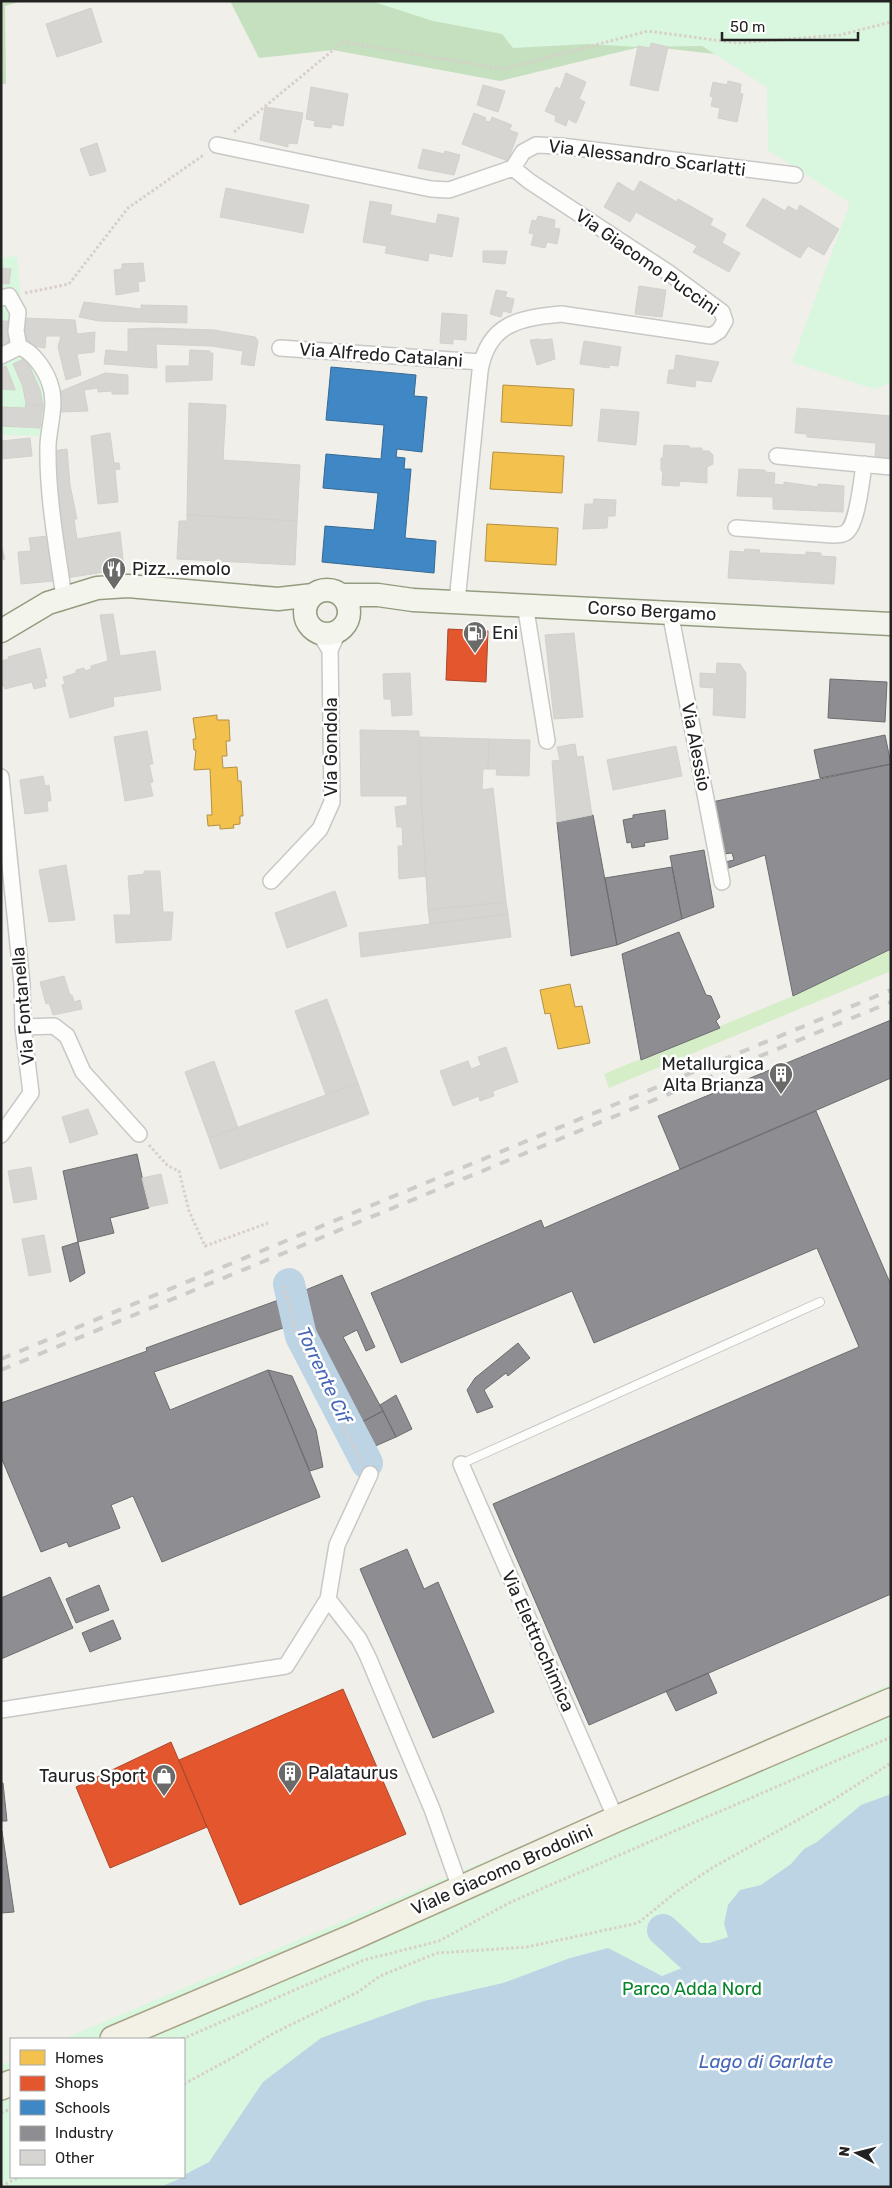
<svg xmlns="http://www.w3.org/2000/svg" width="892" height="2188" viewBox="0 0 892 2188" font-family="Rubik,sans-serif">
  <rect width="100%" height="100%" fill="#f0efea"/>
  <!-- grass -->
  <path fill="#d5eec8" d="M891,949V971L609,1088L604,1074L793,996Z"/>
  <!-- forest -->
  <path fill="#c4e0bf" d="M1,1H22L5,6L6,84H1Z
    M230,1H891V365L805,364L886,73L644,46L500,81L333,50L259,58Z"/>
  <!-- park -->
  <path fill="#d8f7de" d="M371,1H891V383L874,389L792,362L850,203L768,150L767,87L702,46L639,47L587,44L513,48L502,34L433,21Z
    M17,256L26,356L43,385L51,429L48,436L1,435V258Z
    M891,1684V2187H1V2065L11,2061V2177H184V2039H63L616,1806Z"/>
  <!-- water -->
  <path fill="#bdd4e4" d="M891,1794V2187H160L184,2177V2175L209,2162L263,2082L321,2038L424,2001L503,1983L570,1958L608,1948L662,1976L682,1968L693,1943H709L728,1937L724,1924L728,1905L740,1890L761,1885L791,1864L804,1849L817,1842L861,1805Z"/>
  <!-- homes -->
  <path fill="#f2c14e" stroke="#b49141" d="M503,385L574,389L572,426L501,422Z
    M493,452L564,456L562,493L490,489Z
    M487,524L558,528L556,565L485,561Z
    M217,715V720H229L230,741H226L227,756H222L223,768L237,767L238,781H241L243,816H240V824L233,825L234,828L220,829V825L208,826L207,815H212L210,769L194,770L196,750H194L193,739H196L193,718Z
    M570,984L575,1007L582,1006L590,1043L558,1049L550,1013L545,1014L540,990Z"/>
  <!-- shops -->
  <path fill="#e4572e" stroke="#aa472a" d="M448,629L488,631L486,682L446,680Z
    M343,1689L406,1834L240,1905L179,1760Z
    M171,1742L207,1827L110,1868L76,1787Z"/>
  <!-- schools -->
  <path fill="#3f88c5" stroke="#366994" d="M331,367L416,375L414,396L427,397L422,452L397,449L396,457L405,458L404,469H411L405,538L436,541L434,573L322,562L325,526L374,530L378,493L323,488L326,454L381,459L384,425L326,420Z"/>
  <!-- industry -->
  <path fill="#8d8d92" stroke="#6d6d70" d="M830,679L887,682L885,722L828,718Z
    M885,735L891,764L820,778L814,750Z
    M891,764V949L793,996L765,855L726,869L725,862L734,860L732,853L723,854L712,802Z
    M665,810L668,839L644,843L645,846L632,848L631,842L627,843L623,820L633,818V815Z
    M593,815L617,945L571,956L557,822Z
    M704,850L714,907L682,919L670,856Z
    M672,867L682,919L617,945L605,878Z
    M679,932L706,995L711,996L720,1017L716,1021L720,1028L641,1060L622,954Z
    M891,1020V1078L680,1169L658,1116Z
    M816,1111L891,1285V1594L589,1725L493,1504L859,1347L817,1248L594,1343L572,1291L401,1363L371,1293L541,1220L544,1228Z
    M137,1154L149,1208L110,1218L114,1233L78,1242L63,1171Z
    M78,1242L85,1273L70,1282L62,1247Z
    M342,1275L375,1347L366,1351L357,1330L343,1337L383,1411L362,1422L358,1416L347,1422L305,1341L296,1294Z
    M284,1298L289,1326L154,1372L170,1410L268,1370L320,1497L162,1562L133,1496L111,1505L120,1528L69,1547L67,1542L41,1552L1,1457V1403L147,1351L146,1348Z
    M518,1343L530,1358L508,1376L506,1373L484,1390L493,1407L477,1413L467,1390L475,1378Z
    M268,1370L292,1376L316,1430L323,1467L310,1471Z
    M396,1395L412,1429L396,1437L380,1405Z
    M383,1411L396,1437L364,1451L348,1421L358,1416L362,1422Z
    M407,1549L424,1589L438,1582L494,1712L433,1738L360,1569Z
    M50,1577L73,1628L1,1659V1598Z
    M99,1585L109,1610L76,1623L66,1599Z
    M113,1620L121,1639L90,1652L82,1633Z
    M708,1673L717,1693L676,1711L666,1691Z
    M1,1783H3L7,1821H1Z
    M2,1831L14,1912L1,1913V1831Z"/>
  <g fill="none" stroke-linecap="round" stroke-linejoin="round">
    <!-- river -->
    <path stroke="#bdd4e4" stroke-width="32" d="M289,1284L301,1336L367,1463
      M663,1930L689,1954"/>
  </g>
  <!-- building -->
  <path fill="#d7d5d1" stroke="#d3d1cb" d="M91,8L102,42L57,57L46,24Z
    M651,43L668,47L658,91L630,85L638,46L650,48Z
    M566,73L586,82L579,99L585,102L576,123L568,119L566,126L555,121L556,116L545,111L556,87L560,89Z
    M728,81L741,84L740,93L743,94L737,122L718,118L720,108L711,106L713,97L710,96L713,82L727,85Z
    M483,85L505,91L498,112L477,105Z
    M311,87L348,94L343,126L332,124L331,128L314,126L315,121L306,119Z
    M265,107L303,113L297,144L288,143V147L260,140Z
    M474,113L486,118L485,121L490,122L492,117L512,125L509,130L518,133L508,161L462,144Z
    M97,143L106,171L90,176L80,149Z
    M423,149L444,154L445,151L460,155L454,175L418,168Z
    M640,181L677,202L678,199L713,219L710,225L726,234L722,243L740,253L729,272L693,252L697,246L636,212L630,222L604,207L618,182L634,192Z
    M226,188L309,205L303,233L220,217Z
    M763,198L785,211L788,206L797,211L800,205L839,229L824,255L808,246L800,258L746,226Z
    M370,201L392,205L390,215L436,224L438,214L459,218L452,257L429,253L428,261L385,253L387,246L363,242Z
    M538,216L555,220L554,228L560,229L557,244L547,242L545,248L531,245L534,234L529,233L532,220L536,221Z
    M483,251H507L505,264L483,262Z
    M143,263L145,281L138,282L139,291L116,295L114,270L122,269V264Z
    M1,268L11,269L9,284L1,283Z
    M639,286L666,290L662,317L635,314Z
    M496,290L507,292L505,297L514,299L511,313L503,311L501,317L490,314Z
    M84,302L141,309V305L187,306V323L99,321L79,317Z
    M442,313L467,315L466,340L453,339V344L440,343Z
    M23,318L75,320L77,334L95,332L94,352L77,354L81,375L66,380L58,347L61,336H46L45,348L22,344Z
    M1,321H9L8,333L13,346L1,351Z
    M155,328L214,330L255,337L258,341L254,366L241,364L243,351L212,346L156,344L157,368L104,364L106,350L128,352V329Z
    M540,339V340L552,339L555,359L537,365L530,340Z
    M584,341L621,347L618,366L610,365L609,368L580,364Z
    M190,350L210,351V353H213L212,380L166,382V366H189Z
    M676,355L719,362L711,382L696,380L695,387L667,383L669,370H674Z
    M26,358L40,390L43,406L26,404L23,387L13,364Z
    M6,366L15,389V390L1,389V367Z
    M105,373L128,375V394H112V391L98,392V388L84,390L88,411L58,412L59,392Z
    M189,403L226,405L223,460L300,465L297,521L187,515Z
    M26,404L43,406L40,428L1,426V407L25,408Z
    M797,408L891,416L889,465L881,464L882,457L875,456L876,443L807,437V434L795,433Z
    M601,409L639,412L636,445L598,441Z
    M108,433H110L114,463H119L120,469L115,470L118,502L98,504L91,436Z
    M30,438L32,456L1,459V441Z
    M664,445L689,446L690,448H702V451H709L713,455V464L707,467V483L680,481L679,486L662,485L663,471H661V458H663Z
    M67,449L70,485L77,519H74L77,539L120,532L124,569L66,578L51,451Z
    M739,469L765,470V472L775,473L774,484L784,485V482L818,487V484L844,486L843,512L773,509V497L737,496Z
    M594,499L616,500L615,516H608L607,528L583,529L585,504H593Z
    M187,515L297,521L295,565L177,559L179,521H187Z
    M48,536L53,581L21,584L18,552L31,551L29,538Z
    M1,544L5,559L1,560Z
    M745,549L760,550L759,553H763L806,555V552L821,553V556L836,557L834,584L728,578L730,551L744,552Z
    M113,614L120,656L155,651L161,690L113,697L114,706L70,718L62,685L65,684L63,677L76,673V670L84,668L85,671L91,669V666L108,661L100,615Z
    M574,633L583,717L554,719L545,635Z
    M40,648L47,678L44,679L46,686L34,689L32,682L5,689L4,686H1V661L9,659L8,657Z
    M717,663L740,664L746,673L745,718L713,715L714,688L700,687V673L716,674Z
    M410,673L412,715L392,716L391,699H384L383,674Z
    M360,730L419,731L421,796L426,876L399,879L398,846H403L402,827H397L395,807L407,805V796H361Z
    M147,731L153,764H149L153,782L150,783L153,796L125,801L114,737Z
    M420,737L489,739L488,769H483L482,790L493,788L506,902L428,910L421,796Z
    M489,739L530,740L529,776L496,775L497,769H488Z
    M575,744L577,757L583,756L592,815L557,822L552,761L560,760L557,747Z
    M676,746L682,776L613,790L607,760Z
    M43,776L45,786L49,785L51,801H47L48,811L25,814L20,780Z
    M66,865L75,920L49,922L39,870Z
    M144,871H160L163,912H173L171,940L116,943L114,915H131L128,876L144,874Z
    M335,891L347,926L287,948L275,913Z
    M506,902L508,914L430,924L428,910Z
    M508,914L511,937L361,957L359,933Z
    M64,976L70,995H72L74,1002L80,1000L82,1009L53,1015L49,1003L46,1004L40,982Z
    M327,999L358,1083L326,1095L295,1011Z
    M506,1047L518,1082L493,1091L494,1096L480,1101L479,1096L453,1106L440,1071L468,1061L471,1069L481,1065L478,1057Z
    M214,1061L238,1128L209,1138L185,1072Z
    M358,1083L369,1114L220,1169L209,1138Z
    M88,1109L98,1134L70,1143L62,1117Z
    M31,1167L37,1199L14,1203L8,1171Z
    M161,1174L168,1203L149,1207L142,1178Z
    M44,1235L51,1272L29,1276L22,1239Z"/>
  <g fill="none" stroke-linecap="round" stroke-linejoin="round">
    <!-- lane casing -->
    <g stroke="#c9c8c6" stroke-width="10">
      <path id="lane" d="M461,1464L820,1302"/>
    </g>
    <!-- street casing -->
    <g stroke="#c9c8c6" stroke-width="18">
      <path id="street" d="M217,145L431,189L449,190L513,168L523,152L536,145L561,146L795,175
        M1,298L9,296L18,312L16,331L19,347C33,351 46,371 50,384C57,404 49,425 48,445C47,496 57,547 64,598
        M280,348L481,362
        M1,356L19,347
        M777,456L891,467
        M736,528L833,535C837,535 842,535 845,533C857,528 862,478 864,464
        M457,602L480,371C488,323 520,318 561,314L711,336L719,331L725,321L722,312L669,273L529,181L513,168
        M525,604L547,741
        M670,612L722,882
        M319,633L330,650
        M1,777L22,984L23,1027L31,1093L1,1135
        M271,881L320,829L332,802L330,650L339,630
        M23,1027L54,1026L67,1036L83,1072L139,1134
        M461,1464L616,1819
        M328,1599L359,1639L368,1657L432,1809L460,1888
        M1,1710L286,1666L328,1599L337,1545L370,1474"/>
    </g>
    <!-- secondary casing -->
    <g stroke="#949c80" stroke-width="25">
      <path id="secondary" d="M305 612a22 22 0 1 1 44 0a22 22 0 1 1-44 0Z
        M341,595H378L413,600L891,624
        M1,631L48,603L97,588L128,586L278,599L313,595"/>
    </g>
    <!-- primary casing -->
    <g stroke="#a7a386" stroke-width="28">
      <path id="primary" d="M113,2039L353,1937L616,1819L891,1701
        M1,2087L11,2083"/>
    </g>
    <!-- path -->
    <path stroke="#d9cec9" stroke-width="3" stroke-dasharray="2.5 2.5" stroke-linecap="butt" d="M234,132L343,42L504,69L648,31L737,43L840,35L891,22
      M25,293L69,284L128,208L205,154
      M149,1145L168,1166L179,1171L189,1211L205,1246L268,1223
      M284,1286L297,1336L361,1461
      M182,2039L364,1960L439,1941L509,1903L891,1737
      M184,2084L234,2057L274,2033L358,1992L380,1976L437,1953L527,1947L638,1923L676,1892L712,1868L833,1800L891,1763
      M1,2113L11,2109
      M1,2186L20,2177"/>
    <!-- lane -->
    <use href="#lane" stroke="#fdfdfc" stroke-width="8"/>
    <!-- street -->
    <use href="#street" stroke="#fdfdfc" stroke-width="15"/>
    <!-- secondary -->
    <use href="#secondary" stroke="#f3f5ec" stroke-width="22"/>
    <!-- primary -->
    <use href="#primary" stroke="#f3f0e6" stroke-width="25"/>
    <!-- rail -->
    <path stroke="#cccccb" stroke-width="4" stroke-dasharray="10 10" stroke-linecap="butt" d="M1,1359L891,990
      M1,1370L891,1002"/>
  </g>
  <!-- icons -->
  <defs>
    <g id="restaurant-pin" transform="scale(1.25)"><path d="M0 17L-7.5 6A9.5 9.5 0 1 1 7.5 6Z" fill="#6a6a68" stroke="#fff"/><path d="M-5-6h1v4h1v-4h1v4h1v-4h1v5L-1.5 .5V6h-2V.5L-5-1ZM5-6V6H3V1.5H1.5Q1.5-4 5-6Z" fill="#fff"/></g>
    <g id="fuel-pin" transform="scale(1.25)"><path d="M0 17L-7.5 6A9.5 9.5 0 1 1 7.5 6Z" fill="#6a6a68" stroke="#fff"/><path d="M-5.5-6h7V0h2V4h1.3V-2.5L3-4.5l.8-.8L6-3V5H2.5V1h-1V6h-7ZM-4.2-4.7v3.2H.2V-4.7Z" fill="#fff"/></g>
    <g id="building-pin" transform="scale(1.25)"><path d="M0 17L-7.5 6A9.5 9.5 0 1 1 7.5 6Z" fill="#6a6a68" stroke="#fff"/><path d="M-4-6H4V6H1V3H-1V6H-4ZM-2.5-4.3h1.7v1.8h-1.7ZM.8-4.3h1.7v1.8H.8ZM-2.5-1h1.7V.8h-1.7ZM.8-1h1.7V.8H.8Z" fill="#fff"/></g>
    <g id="shop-pin" transform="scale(1.25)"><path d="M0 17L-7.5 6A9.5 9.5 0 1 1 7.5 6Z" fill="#6a6a68" stroke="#fff"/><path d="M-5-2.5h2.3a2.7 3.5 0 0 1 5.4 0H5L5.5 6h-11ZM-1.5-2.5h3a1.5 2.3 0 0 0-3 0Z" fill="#fff"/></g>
  </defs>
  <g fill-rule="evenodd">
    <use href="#restaurant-pin" x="114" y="569"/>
    <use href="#fuel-pin" x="475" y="633"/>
    <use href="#building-pin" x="781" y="1074"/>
    <use href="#building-pin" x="290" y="1773"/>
    <use href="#shop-pin" x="164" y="1776"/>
  </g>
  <g text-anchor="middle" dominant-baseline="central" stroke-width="5" stroke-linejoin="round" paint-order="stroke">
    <!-- street labels -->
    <g font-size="18" fill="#222" stroke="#fff">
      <text transform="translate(647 158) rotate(7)">Via Alessandro Scarlatti</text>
      <text transform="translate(647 262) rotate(35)">Via Giacomo Puccini</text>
      <text transform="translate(381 355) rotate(4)">Via Alfredo Catalani</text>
      <text transform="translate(652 611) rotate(3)">Corso Bergamo</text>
      <text transform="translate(331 747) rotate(-90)">Via Gondola</text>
      <text transform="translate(696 747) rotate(79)">Via Alessio</text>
      <text transform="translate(23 1006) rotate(-95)">Via Fontanella</text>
      <text transform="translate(538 1641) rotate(66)">Via Elettrochimica</text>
      <text transform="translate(502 1870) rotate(-24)">Viale Giacomo Brodolini</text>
    </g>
    <!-- poi labels -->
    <g font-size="18" fill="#222" stroke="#fff" text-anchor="start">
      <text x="132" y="569">Pizz...emolo</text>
      <text x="492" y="633">Eni</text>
      <text x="764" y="1064" text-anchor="end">Metallurgica<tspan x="764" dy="21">Alta Brianza</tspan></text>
      <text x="308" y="1773">Palataurus</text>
      <text x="146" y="1776" text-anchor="end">Taurus Sport</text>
    </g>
    <!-- park labels -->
    <g font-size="18" fill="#06852b" stroke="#fff">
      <text x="692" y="1989">Parco Adda Nord</text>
    </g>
    <!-- water labels -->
    <g font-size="19" font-style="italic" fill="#4768b9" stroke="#fff">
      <text transform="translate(324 1375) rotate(65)">Torrente Cif</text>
      <text x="766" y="2061">Lago di Garlate</text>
    </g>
  </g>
  <!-- border -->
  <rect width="892" height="2188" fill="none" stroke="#222222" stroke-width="5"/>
  <!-- legend -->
  <rect x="10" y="2038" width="175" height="140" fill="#ffffff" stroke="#a7a7a7"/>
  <rect x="20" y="2050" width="25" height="15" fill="#f2c14e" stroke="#a7a7a7"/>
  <text x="55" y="2063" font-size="15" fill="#222222">Homes</text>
  <rect x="20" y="2076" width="25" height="15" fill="#e4572e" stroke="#a7a7a7"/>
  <text x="55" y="2088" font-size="15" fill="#222222">Shops</text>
  <rect x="20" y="2100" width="25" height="15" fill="#3f88c5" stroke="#a7a7a7"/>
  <text x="55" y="2113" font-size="15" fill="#222222">Schools</text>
  <rect x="20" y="2126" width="25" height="15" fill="#8d8d92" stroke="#a7a7a7"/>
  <text x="55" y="2138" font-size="15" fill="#222222">Industry</text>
  <rect x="20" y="2150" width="25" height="15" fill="#d7d5d1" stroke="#a7a7a7"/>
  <text x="55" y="2163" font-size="15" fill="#222222">Other</text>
  <!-- north arrow -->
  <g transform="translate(857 2153) rotate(277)" stroke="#ffffff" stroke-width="4" paint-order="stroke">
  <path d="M0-4L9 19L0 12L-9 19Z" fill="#222222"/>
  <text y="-8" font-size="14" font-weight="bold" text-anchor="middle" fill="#222222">N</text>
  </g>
  <!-- scale -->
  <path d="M722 32v8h136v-8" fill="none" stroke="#222222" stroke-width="2.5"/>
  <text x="730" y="32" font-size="15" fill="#222222" stroke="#ffffff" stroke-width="4" paint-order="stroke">50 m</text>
</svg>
